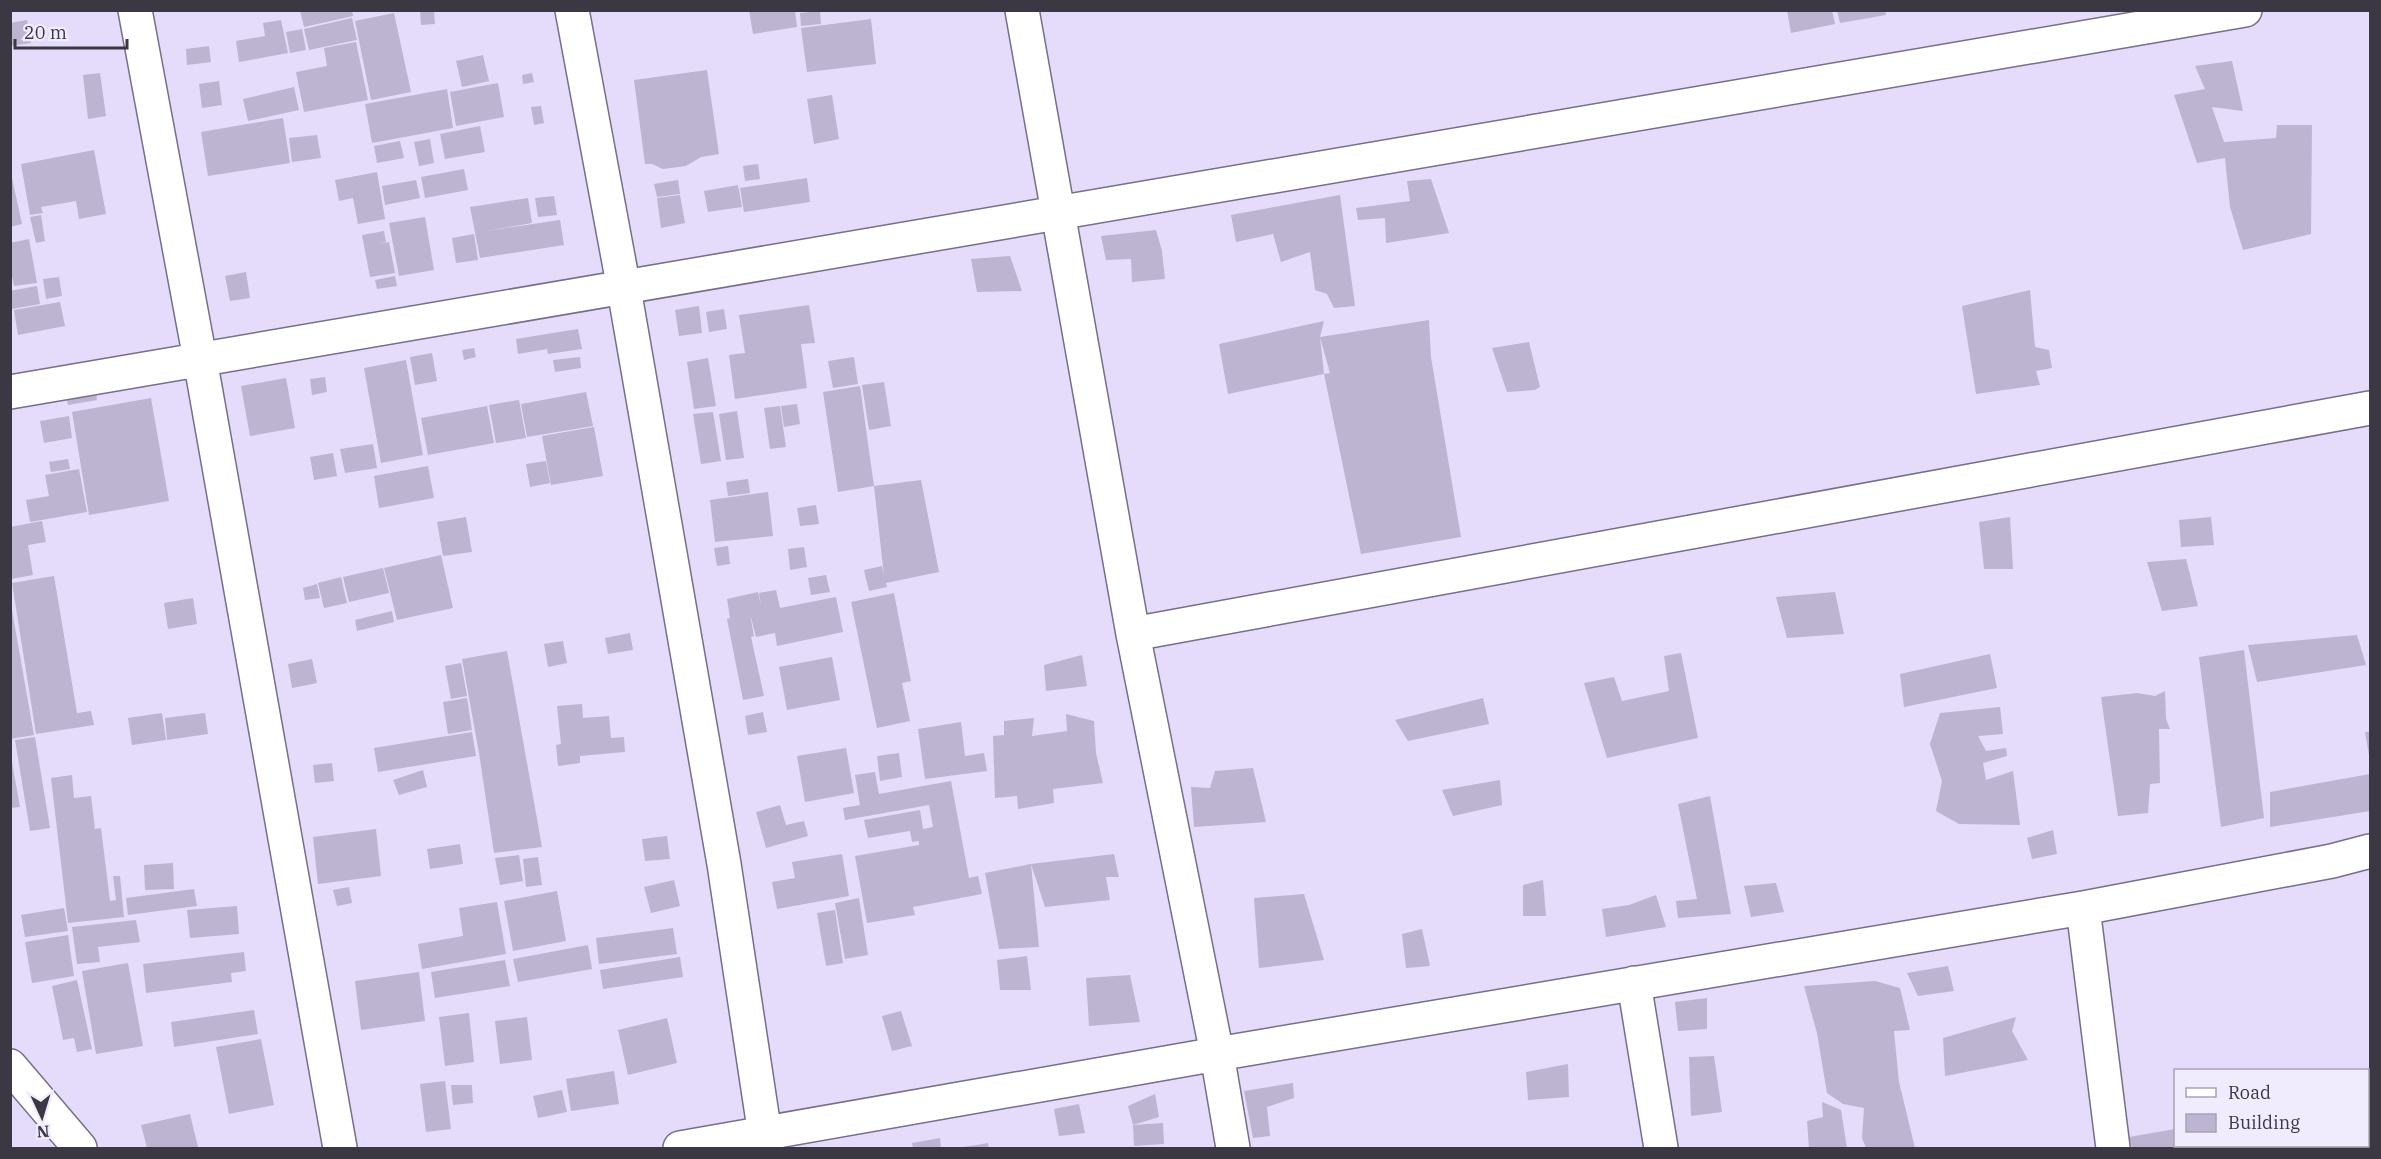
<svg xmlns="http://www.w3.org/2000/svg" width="2381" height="1159" viewBox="0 0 2381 1159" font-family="'IBM Plex Serif',serif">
  <rect width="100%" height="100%" fill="#e5dbfb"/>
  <!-- building -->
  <path fill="#bdb4d2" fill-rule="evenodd" d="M300,10H352L353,16L304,27Z
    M420,10H434L435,24L421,25Z
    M749,10H795L797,27L753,34Z
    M1787,10H1832L1835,24L1791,33Z
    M1837,10H1885L1886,15L1840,23Z
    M820,11L821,24L801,26L800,13Z
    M394,13L411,92L371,100L355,21Z
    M352,18L357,40L309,50L304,29Z
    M871,19L876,64L807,72L801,28Z
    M27,20L31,43L10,46V23Z
    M281,20L288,53L239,62L236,41L265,36L263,23Z
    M302,29L306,50L290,53L286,32Z
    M356,42L368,100L304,112L296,72L327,66L324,48Z
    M209,46L211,62L187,65L186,49Z
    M483,55L489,81L462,87L456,61Z
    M2232,61L2243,111L2212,107L2224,142L2276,138L2277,125H2312L2311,234L2243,250L2230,207L2225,158L2197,163L2174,95L2205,89L2195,66Z
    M707,70L719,154L701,157L686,166L663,169L652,164H645L634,80Z
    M100,73L106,116L88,119L83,75Z
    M532,73L534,82L523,84L522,75Z
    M219,81L222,105L202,108L199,84Z
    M498,83L504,117L456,126L450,92Z
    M294,87L299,110L248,121L243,99Z
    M447,89L453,128L372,143L365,104Z
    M832,95L839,139L814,144L807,99Z
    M541,106L544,123L534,125L531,107Z
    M283,118L290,163L208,176L201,132Z
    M480,126L485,152L445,159L440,134Z
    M317,135L321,158L292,162L289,138Z
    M430,139L434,163L419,166L414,142Z
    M400,141L404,158L377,163L374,146Z
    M94,150L106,214L79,219L76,201L41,207L43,213L30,215L21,164Z
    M758,164L760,179L745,181L743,166Z
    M10,169L22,224L10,227Z
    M464,169L468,190L425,198L421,177Z
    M377,172L385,219L358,224L353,198L339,201L335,180Z
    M807,178L810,202L744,212L740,188Z
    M1431,179L1449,233L1386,243L1385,218L1358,220L1356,208L1410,201L1407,181Z
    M416,180L420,198L385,205L382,186Z
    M678,180L680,194L657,197L654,184Z
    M738,185L742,207L708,212L704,191Z
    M680,195L685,223L661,228L657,198Z
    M1340,195L1355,306L1334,308L1327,294L1315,290L1310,252L1281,262L1273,234L1236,242L1231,215Z
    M554,196L557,215L538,217L535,198Z
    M528,198L532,223L487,231L560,220L564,245L480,258L470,207Z
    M41,215L45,241L36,243L30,217Z
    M425,217L434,270L399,276L389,223Z
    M1156,230L1162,251L1165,279L1132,282L1131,259L1106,260L1101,236Z
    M384,231L386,242L377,244L389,242L395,273L370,277L362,235Z
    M474,234L478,260L456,263L452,238Z
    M29,239L37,283L14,286L10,265V243Z
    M1010,256L1022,291L977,292L971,259Z
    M246,272L250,298L230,301L225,276Z
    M395,276L397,286L377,289L375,280Z
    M59,277L62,296L46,299L43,279Z
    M37,286L40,304L12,309L10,291Z
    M2030,290L2035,347L2049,350L2052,368L2036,371L2040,385L1976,394L1962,306Z
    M60,302L65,326L18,335L14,310Z
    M809,305L815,343L801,344L807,388L735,399L729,355L745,353L739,315Z
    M699,306L702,333L679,336L675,310Z
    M724,309L727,329L709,332L706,312Z
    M1429,320L1431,357L1461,537L1361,554L1324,374L1228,394L1219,344L1324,321L1320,337ZM1320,337L1330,373L1324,374Z
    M578,329L582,349L548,354L547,349L518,354L516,339Z
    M1529,342L1540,387L1535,390L1507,392L1492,348Z
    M474,348L476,357L464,360L462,350Z
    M432,353L437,381L415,385L410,357Z
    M580,357L581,368L555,372L553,360Z
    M854,357L858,384L833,388L828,361Z
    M708,358L716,406L694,409L687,362Z
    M406,360L423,455L381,463L364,368Z
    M325,377L327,392L312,395L310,379Z
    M286,378L295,428L250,436L241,386Z
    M884,382L891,426L869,430L862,385Z
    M95,385L97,400L68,405L65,391Z
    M860,386L874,486L838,492L823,392Z
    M586,392L593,426L527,437L521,404Z
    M151,398L169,501L89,515L72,412Z
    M519,400L526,438L496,443L489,405Z
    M797,404L800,424L784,427L781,406Z
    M487,406L494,443L428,455L421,418Z
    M780,406L786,447L770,449L764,408Z
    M737,411L744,458L726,460L719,414Z
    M713,412L721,461L701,464L693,414Z
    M69,416L72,438L44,443L40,421Z
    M594,427L603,476L551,485L542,436Z
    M373,444L377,468L345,473L340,449Z
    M333,453L337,476L314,480L310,457Z
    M68,459L70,469L51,472L49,462Z
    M546,461L550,483L530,487L526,464Z
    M428,466L434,498L379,508L374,476Z
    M79,469L87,512L30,522L26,500L49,496L45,475Z
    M748,479L750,493L728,496L726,482Z
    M921,480L939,572L886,583L887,587L869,591L864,570L882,566L884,576L874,486Z
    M768,492L773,536L715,542L710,500Z
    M816,505L819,524L800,526L797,508Z
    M466,517L472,552L443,556L437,522Z
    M2010,517L2013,569H1984L1979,522Z
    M2211,517L2214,545L2181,547L2179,520Z
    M42,521L46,542L28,545L33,575L11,579L10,527Z
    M728,546L730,564L717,566L714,548Z
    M804,547L807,567L790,570L788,549Z
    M441,555L453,608L397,620L384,568Z
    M2186,559L2198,606L2162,611L2147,562Z
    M383,568L389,593L349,602L343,577Z
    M826,575L830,592L811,595L808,578Z
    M54,576L77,713L91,711L94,725L36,734L12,583Z
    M341,577L347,603L324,608L318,583Z
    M317,584L320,598L305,600L303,588Z
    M776,590L780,608L836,597L843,632L777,646L775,633L756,637L750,614L754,636L751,637L764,696L743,700L727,619L730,618L727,599L758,592L761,606L759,593Z
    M1835,592L1844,634L1787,638L1776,597Z
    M894,593L911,681L902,683L910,721L877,728L851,602Z
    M193,598L197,624L168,629L164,603Z
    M10,599L34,735L10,739Z
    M392,611L394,622L357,631L355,620Z
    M630,633L633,650L608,654L605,638Z
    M2357,635L2366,665L2257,682L2248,645Z
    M563,641L567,663L548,667L544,644Z
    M2244,650L2264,818L2221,827L2199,657Z
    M507,651L542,847L494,853L479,753L462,659Z
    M1681,653L1698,738L1607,758L1584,683L1614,677L1622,701L1669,691L1664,656Z
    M1990,654L1997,688L1904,707L1900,674Z
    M1082,655L1087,686L1046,691L1044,665Z
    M832,657L840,700L787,710L779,667Z
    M312,659L317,683L292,688L288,664Z
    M461,663L467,696L451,699L445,666Z
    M2165,691L2166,719L2170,729H2159L2160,783L2150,784L2148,813L2118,816L2101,697L2137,693L2155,696Z
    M467,698L472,730L448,734L443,702Z
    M1483,698L1489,724L1408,741L1395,720Z
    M582,704L583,718L609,716L611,738L624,737L625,752L580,756V763L558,766L556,745L561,744L557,706Z
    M2000,707L2003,734L1978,736L1986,751L2006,748L2007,756L1983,763L1986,780L2013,771L2020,825L1959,824L1936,811L1942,781L1930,744L1940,713Z
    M763,712L767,732L748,735L745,716Z
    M162,713L166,740L132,745L128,718Z
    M205,713L208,734L167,740L165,718Z
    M1066,714L1094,721L1096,753L1103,783L1053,789L1054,803L1018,809L1017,796L995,798L993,736L1004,735V721L1034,718L1032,736L1067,731Z
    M961,722L965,756L984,753L987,771L925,779L918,729Z
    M472,732L476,756L378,772L374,748Z
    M2365,732H2370V754L2369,755Z
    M35,737L50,828L30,831L15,740Z
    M846,748L854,793L805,802L797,756Z
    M10,751L20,807L10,808Z
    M899,753L902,777L880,781L877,756Z
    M332,763L334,781L315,783L313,765Z
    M1253,768L1266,822L1194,827L1191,787L1210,788L1215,771Z
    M423,770L427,787L399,795L393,780Z
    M875,772L879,794L951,781L969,878L978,876L982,894L913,907L915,915L867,923L855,856L919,845V841L912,842L910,831L868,838L864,820L920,810L923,829L933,827L929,805L845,820L843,808L860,805L855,775Z
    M2370,774V811L2270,827V792Z
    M72,775L74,798L91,796L95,829L101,828L110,901L116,900L113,876H120L124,917L68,923L51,778Z
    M1500,780L1502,805L1453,816L1442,790Z
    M1710,796L1731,914L1678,918L1676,901L1697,899L1678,804Z
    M780,805L786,825L804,821L808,836L766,848L756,812Z
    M376,829L381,876L318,884L313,837Z
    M2053,830L2057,854L2032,859L2027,838Z
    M667,836L670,859L645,861L642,839Z
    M460,844L463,864L430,869L427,849Z
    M842,854L849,896L777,909L772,882L795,878L792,862Z
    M1114,854L1119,877H1106L1110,900L1045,907L1031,864Z
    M519,855L523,881L500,885L495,858Z
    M538,857L542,885L526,887L523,859Z
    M173,863L174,889L145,890L144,865Z
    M1031,864L1039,947L999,949L985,873Z
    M674,880L680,906L651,913L644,887Z
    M1543,880L1546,916H1523V885Z
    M1776,883L1784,912L1751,917L1744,886Z
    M349,887L352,903L337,906L333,890Z
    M194,889L197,906L128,915L126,898Z
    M557,891L566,941L513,951L504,901Z
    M1304,894L1324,960L1259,968L1254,898Z
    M1656,895L1666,927L1606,937L1602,909L1629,905Z
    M859,898L868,955L845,959L835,903Z
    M497,902L506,954L422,969L418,944L463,936L459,908Z
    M237,906L239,934L190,938L187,910Z
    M64,908L68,931L25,937L21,915Z
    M835,910L843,963L826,966L817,913Z
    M136,920L140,942L98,947L100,962L77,964L72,927Z
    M673,928L677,954L599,964L596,938Z
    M1422,929L1430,966L1406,968L1402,934Z
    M68,935L74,976L32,983L25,942Z
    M588,945L592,969L518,982L513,959Z
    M244,952L246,971L231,973L232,982L146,993L143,964Z
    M1027,956L1031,990H1000L997,960Z
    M680,957L683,977L603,989L600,970Z
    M505,960L510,986L435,998L431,972Z
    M128,963L143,1046L96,1054L82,971Z
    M1948,966L1954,991L1918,996L1907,973Z
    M419,972L425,1021L361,1030L355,981Z
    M1130,975L1140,1022L1089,1026L1086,978Z
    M77,980L92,1049L77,1052L74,1038L63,1040L52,986Z
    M1875,981L1900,988L1910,1030L1894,1031L1899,1082L1915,1148H1866L1862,1138L1864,1108L1843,1104L1827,1093L1817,1033L1804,986Z
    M1707,998V1029L1678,1031L1675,1002Z
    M254,1010L258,1034L174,1047L171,1022Z
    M901,1011L912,1046L892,1051L882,1016Z
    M469,1013L474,1062L445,1066L439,1017Z
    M527,1017L532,1060L500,1064L495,1021Z
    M2016,1017L2012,1031L2028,1060L1945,1076L1943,1038Z
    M667,1018L677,1063L628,1075L618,1030Z
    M261,1039L274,1105L229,1114L216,1047Z
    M1714,1056L1722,1112L1691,1116L1689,1057Z
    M1568,1064L1569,1097L1528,1100L1526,1072Z
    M614,1071L619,1104L571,1111L566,1079Z
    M445,1081L451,1129L426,1132L420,1084Z
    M1293,1083L1294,1098L1267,1107L1270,1136L1253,1138L1244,1091Z
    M451,1085H472L473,1103L453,1105Z
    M562,1090L567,1112L538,1118L533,1096Z
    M1155,1094L1159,1117L1133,1125L1163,1123L1164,1144L1134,1146L1133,1125L1128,1106Z
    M1822,1102L1841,1110L1847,1148H1809L1807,1121L1823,1117Z
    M1079,1104L1085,1133L1059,1136L1054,1109Z
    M190,1114L198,1147L147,1148L141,1125Z
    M2175,1129V1146H2179V1148H2132L2129,1137Z
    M940,1138L941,1148H913L912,1143Z
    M988,1143L989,1148H964V1147Z
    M2185,1146H2285L2286,1148H2186Z"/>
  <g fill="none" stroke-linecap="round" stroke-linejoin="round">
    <!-- minor casing -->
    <g stroke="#776e8a" stroke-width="36">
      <path id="minor" d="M135,10L200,359L340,1148
        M572,10L624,289L724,864L767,1148
        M1022,10L1133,634L1217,1054L1233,1148
        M10,392L2245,10
        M1133,634L2370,408
        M2083,908L2113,1148
        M1634,983L1661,1148
        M10,1066L80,1148
        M680,1148L1217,1054L2083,908L2332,861L2370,851"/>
    </g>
    <!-- minor -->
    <use href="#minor" stroke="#fff" stroke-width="33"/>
  </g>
  <!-- border -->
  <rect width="2381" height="1159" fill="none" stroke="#3b3743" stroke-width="24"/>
  <!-- legend -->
  <rect x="2174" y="1069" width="195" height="78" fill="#f1ebfe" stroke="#a8a3b3" stroke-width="1.5"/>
  <rect x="2186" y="1088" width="30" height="9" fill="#ffffff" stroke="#a8a3b3" stroke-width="1.5"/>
  <text x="2228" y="1099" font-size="18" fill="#3b3743">Road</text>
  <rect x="2186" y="1114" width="30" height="18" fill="#bdb4d2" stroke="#a8a3b3" stroke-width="1.5"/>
  <text x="2228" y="1129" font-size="18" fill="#3b3743">Building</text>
  <!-- north arrow -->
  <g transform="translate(42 1117) rotate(176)" stroke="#f1ebfe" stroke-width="4.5" paint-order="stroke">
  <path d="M0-4.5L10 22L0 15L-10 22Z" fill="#3b3743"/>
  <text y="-9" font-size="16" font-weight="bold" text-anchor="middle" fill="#3b3743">N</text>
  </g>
  <!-- scale -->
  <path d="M15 39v9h112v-9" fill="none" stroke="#3b3743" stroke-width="3"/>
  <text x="24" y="39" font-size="18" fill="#3b3743" stroke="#f1ebfe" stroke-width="4.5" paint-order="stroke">20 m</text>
</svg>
